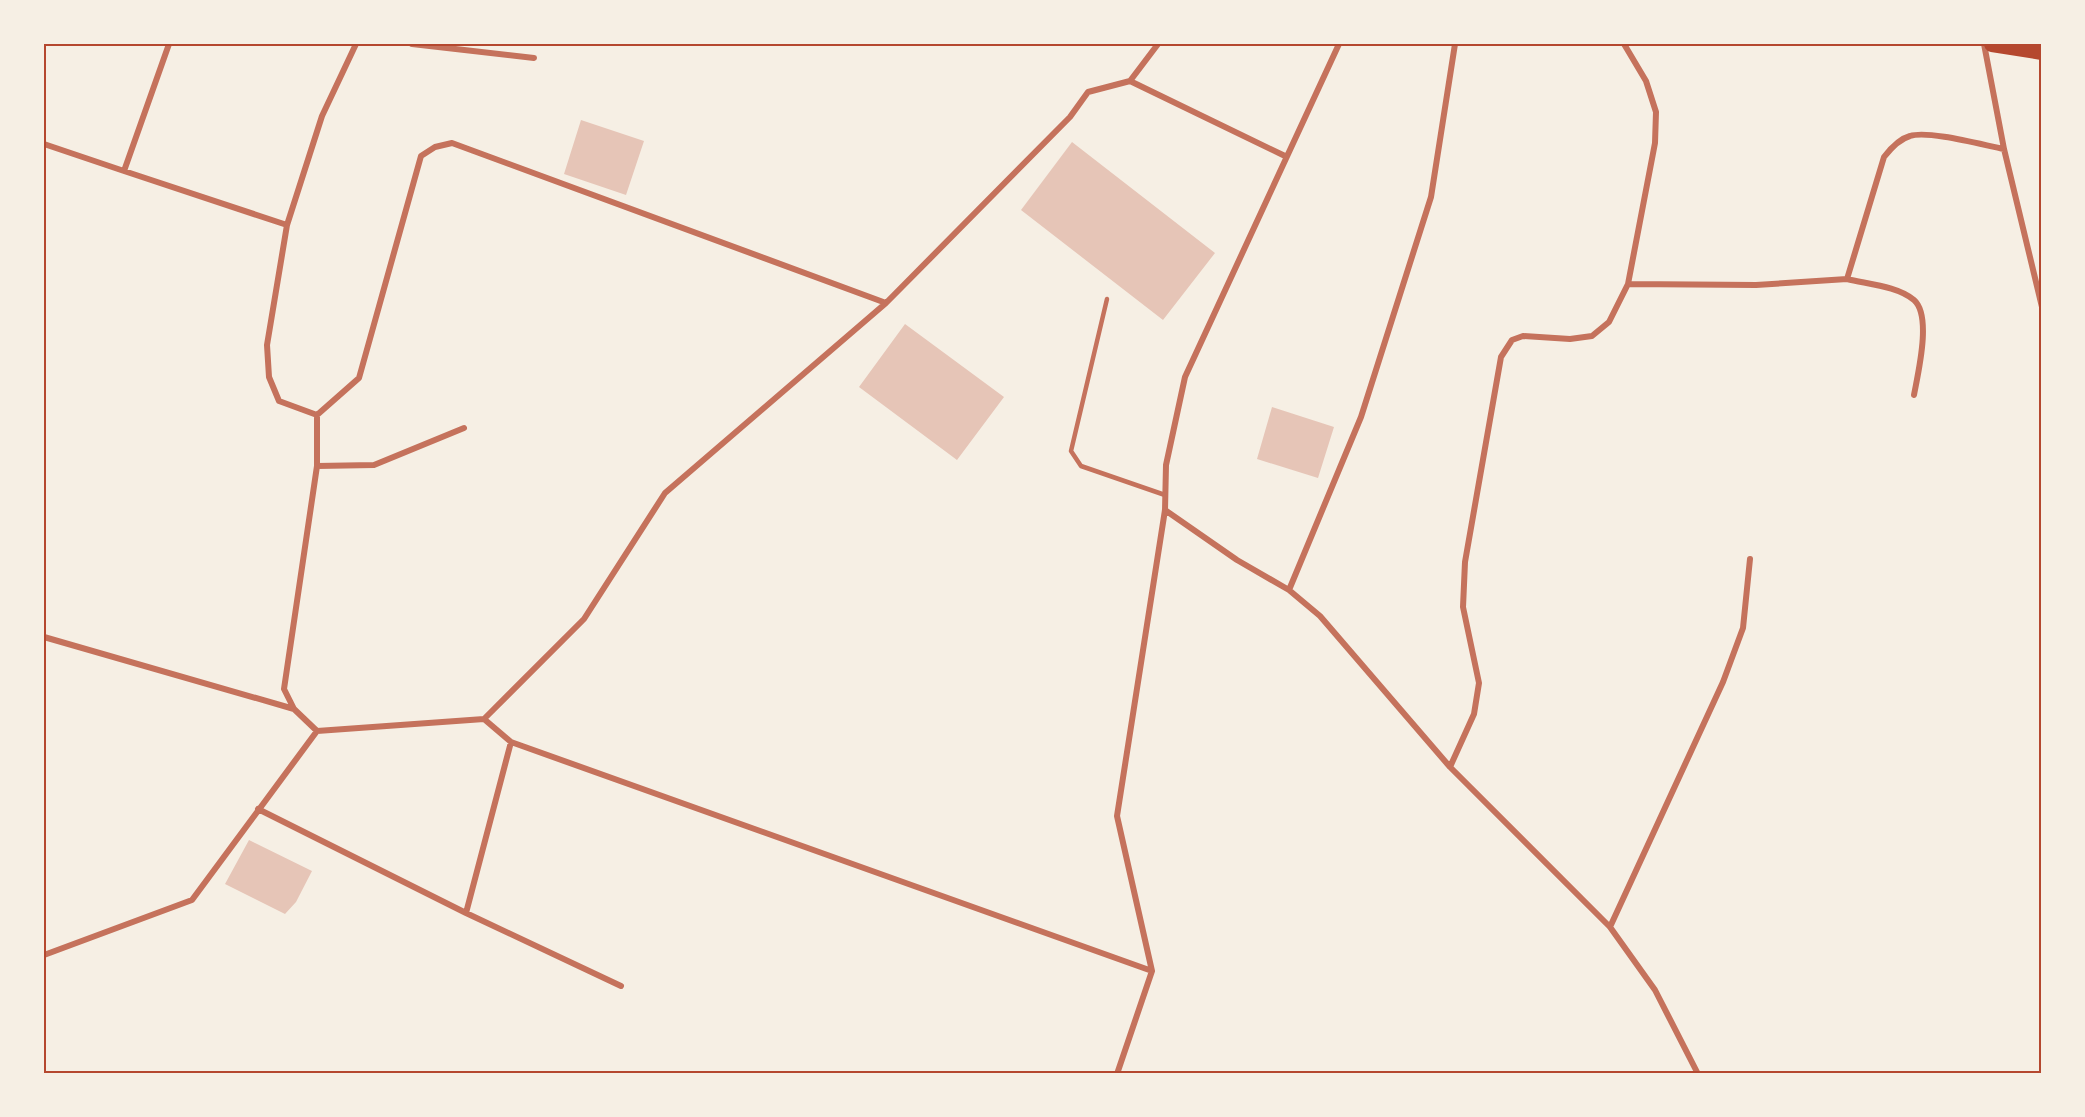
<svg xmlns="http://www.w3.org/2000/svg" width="2085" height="1117" viewBox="0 0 2085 1117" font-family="'Noto Sans',sans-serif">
  <rect width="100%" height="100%" fill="#f6efe4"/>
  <!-- building -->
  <path fill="#e6c5b7" d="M581,120L644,141L626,195L564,174Z
    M1072,142L1215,253L1163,320L1021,210Z
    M905,324L1004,397L957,460L859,387Z
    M1272,407L1334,427L1318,478L1257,459Z
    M249,840L312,871L296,902L285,914L225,884Z"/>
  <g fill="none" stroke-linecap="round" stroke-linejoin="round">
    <!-- service -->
    <path stroke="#c5725c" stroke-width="4.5" d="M1107,299L1071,451L1081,466L1165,495"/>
    <!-- minor -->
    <path stroke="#c5725c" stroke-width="6" d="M412,44L534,58
      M1984,44L2004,149L2042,307
      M1130,81L1158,44
      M44,144L124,171L169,44
      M124,171L287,225
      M1847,279C1867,284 1898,286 1914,300C1932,316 1918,373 1914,395
      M1628,284L1756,285L1847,279L1884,157C1891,148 1899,139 1910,136C1928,130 1983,145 2004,149
      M317,415L359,378L421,156L435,147L452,143L886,303
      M317,466L374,465L464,428
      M1165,510L1237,560L1289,590L1320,616L1450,767L1610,927L1655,990L1698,1074
      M1289,590L1361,417L1431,197L1455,44
      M44,637L294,709
      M484,719L511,742L1152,971
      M317,731L294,709L284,689L317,466V415L279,401L269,377L267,345L287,225L322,116L356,44
      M1450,767L1474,714L1479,683L1463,607L1465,562L1501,357L1512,340L1523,336L1570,339L1592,336L1609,322L1628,284L1655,143L1656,112L1646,81L1624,44
      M258,809L466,913L621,986
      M466,913L511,742
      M1610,927L1723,682L1743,628L1750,559
      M44,955L192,900L317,731L484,719L584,619L665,493L886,303L1070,117L1088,92L1130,81L1285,156
      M1117,1074L1152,971L1117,816L1165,510L1166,465L1185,377L1339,44"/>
    <!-- trunk -->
    <path stroke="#b5482f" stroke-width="16" d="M1992,44L2042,52"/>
  </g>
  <!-- border -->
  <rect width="2085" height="1117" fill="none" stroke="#f6efe4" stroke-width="90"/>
  <rect x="45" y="45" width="1995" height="1027" fill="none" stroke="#b5482f" stroke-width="2"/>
</svg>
